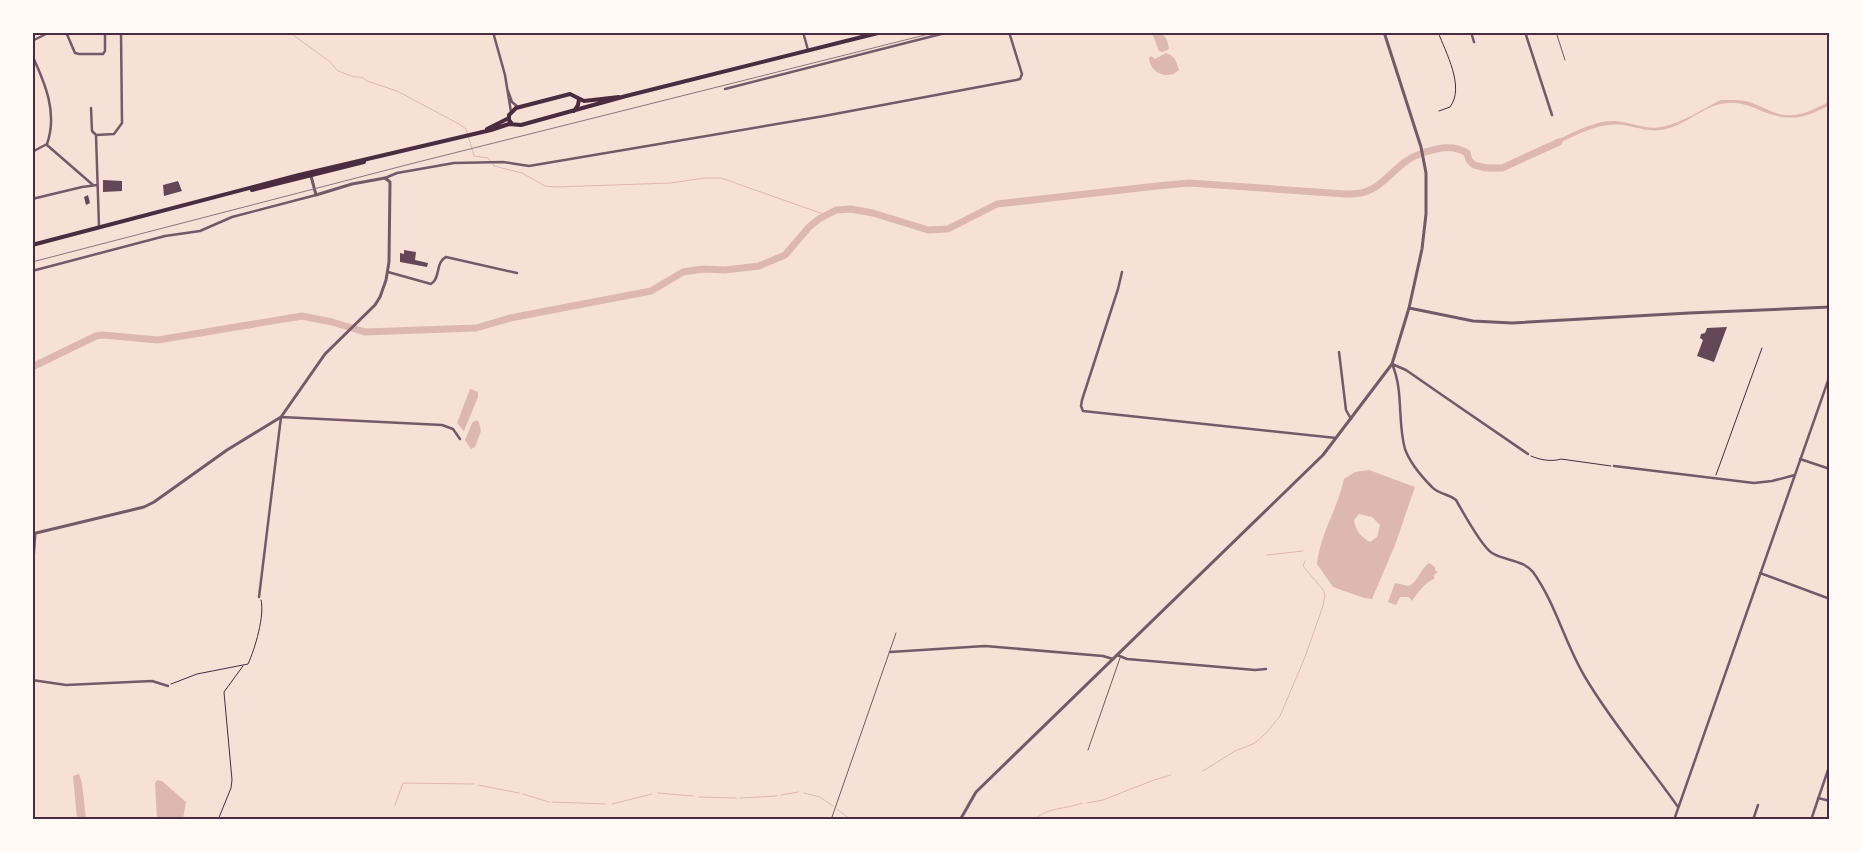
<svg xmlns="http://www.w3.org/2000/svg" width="1862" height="852" viewBox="0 0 1862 852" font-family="Signika,sans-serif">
  <rect width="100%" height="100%" fill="#f7e1d7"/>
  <!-- water -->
  <path fill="#dcb8b0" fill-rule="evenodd" d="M1152,33H1162L1167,40L1169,49L1163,52L1159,51Z
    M1166,53C1175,56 1176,61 1179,70C1168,81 1150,73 1149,58L1151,56L1155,59Z
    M1721,100C1732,100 1742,99 1752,103C1763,107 1774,114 1785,115C1801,117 1816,108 1829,102L1830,105C1805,118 1791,122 1764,112C1752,107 1741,102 1728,103C1704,104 1685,127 1661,130C1649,132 1636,127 1623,125C1598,122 1574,136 1552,147L1550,144C1569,134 1594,120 1615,121C1631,122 1646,130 1661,127C1683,123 1702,109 1721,100Z
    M470,389L478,392V397L464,431L457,423Z
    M476,420L479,422L481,431L475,447L471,449L465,440L472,423Z
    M1369,470L1415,487L1395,545L1372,599L1364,598L1333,587L1317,564C1320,534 1338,508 1344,479L1355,472ZM1359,514L1372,517L1380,525L1377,537L1370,542C1361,537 1355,530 1354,520Z
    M1429,563L1435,567V570L1438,572L1434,575V579C1425,582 1417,594 1412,601L1409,597H1400L1396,605L1388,602L1395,583L1409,586C1419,581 1420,569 1429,563Z
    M79,774L82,783L86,819H77L73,776Z
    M157,780L162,781L186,802L183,819H157L155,783Z"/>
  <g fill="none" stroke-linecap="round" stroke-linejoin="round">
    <!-- stream -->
    <path stroke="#dcb8b0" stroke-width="1" d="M289,32L329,61L338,71L354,77H362L367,81L397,91L459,124L466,129L474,156L488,158L494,166L522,173L545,186L555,187L671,183L704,178H721L826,215
      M1267,555L1303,551
      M1203,771L1235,751L1255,743L1266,733L1280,716L1305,657L1323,606L1325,595L1323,590L1303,566L1305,561
      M478,785L519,793
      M658,793L693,796
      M804,793L820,797L833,806
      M523,794L549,802
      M781,795L798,792
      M699,797L736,798
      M740,798L777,796
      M552,802L605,804
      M1087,803L1103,800L1154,780L1171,775
      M612,804L652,794
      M395,805L403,783L474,784
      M837,809L851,820
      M1034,820C1049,806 1065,810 1082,803"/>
    <!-- river -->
    <path stroke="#dcb8b0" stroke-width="7" d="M1422,153C1438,148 1453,144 1467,153L1469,160L1474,165L1486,168H1502L1559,142
      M32,367L96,336L103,335L158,340L302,316L332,322L365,332L476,328L510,318L651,291L683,272L703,269L725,270L759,266L785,255L809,227L819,219L836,210L851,209L873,213L928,230L948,229L997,204L1157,186L1189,183L1345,194C1350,194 1356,194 1361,193C1385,188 1397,161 1420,154"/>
  </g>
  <!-- building -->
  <path fill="#644757" d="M103,180L122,181V191L103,192Z
    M178,181L182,191L164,196L163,185Z
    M88,195L90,203L86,205L84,197Z
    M404,250L416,252L415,260L428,263L427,267L400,262V253L404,254Z
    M1727,327L1714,362L1697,356L1703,340L1700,338L1701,334L1705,333L1707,328Z"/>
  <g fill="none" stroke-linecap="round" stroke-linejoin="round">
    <!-- path -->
    <path stroke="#4a2c40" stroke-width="1" d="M1438,32C1446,53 1465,87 1450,107L1439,111
      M1531,456C1540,460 1552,462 1561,459L1611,466
      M1716,475L1762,348
      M171,684L197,674L248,664C255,649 265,615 261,600
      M218,820L231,788L232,780L224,692L243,666"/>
    <!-- service -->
    <path stroke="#755966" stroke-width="1" d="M1556,32L1565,60
      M1088,750L1120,658
      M831,820L896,633"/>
    <!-- minor -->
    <path stroke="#755966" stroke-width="2.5" d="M66,32L75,53L79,54H103L105,51V32
      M493,32L505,75L511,112
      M803,32L808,50
      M1471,32L1474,42
      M1525,32L1552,115
      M32,41L50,32
      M32,55C45,83 58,113 47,144L32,152
      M725,89L949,32
      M508,91L512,102L518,107
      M91,108L92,131L96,135L99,227
      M96,135L114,134L122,123L121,32
      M47,145L93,185
      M385,178L397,173L454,163L503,162L529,166L824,116L1016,80L1020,79L1022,74L1009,32
      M32,199L82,187L97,185
      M32,271L165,236L200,231L232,217L316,195
      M388,272L431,284C441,278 435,262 446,257L517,273
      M1122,272L1118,289L1082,400L1081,406L1083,411L1336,438
      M1339,352L1346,410L1351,419
      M1392,364C1404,391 1397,421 1405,449C1410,463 1422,477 1432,487C1438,494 1449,494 1456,500C1463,512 1481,546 1492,553C1505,561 1524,560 1533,572C1556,604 1565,644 1585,677C1612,723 1648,764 1678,807
      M1392,364L1406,370L1442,395L1528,454
      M1800,459L1830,469
      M1614,466L1754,483L1772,481L1795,475
      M1760,573L1830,599
      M259,597L281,417L442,425L453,429L460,439
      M890,652L985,646L1103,656L1113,659
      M1117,655L1127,659L1255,670L1266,669
      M32,680L66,685L152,681L168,686
      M1818,798L1830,801
      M1674,820L1830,375
      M1753,820L1758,805
      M1811,820L1830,764"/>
    <!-- tertiary -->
    <path stroke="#755966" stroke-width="3" d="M1409,308L1473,321L1512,323L1689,313L1830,307
      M32,534L144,507L154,502L227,450L281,417L325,354L375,305L380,297L386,280L389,262L390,182L385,178L352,184L316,195L311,176
      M32,575L35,534
      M960,820L976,792L1323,455L1392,364L1409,308L1422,249L1426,214V173L1421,147L1384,32"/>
    <!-- primary -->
    <path stroke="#4a2c40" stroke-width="4" d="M574,111L578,105L579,99
      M512,124L509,120V115L516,108L570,94L584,101L619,97
      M487,129L509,118
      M252,190L364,162
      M32,245L299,175L491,130L509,124L521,125L626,96L882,32"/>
    <!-- rail -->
    <path stroke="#8f747c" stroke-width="1" d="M32,262L414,163L937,32"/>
  </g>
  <!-- border -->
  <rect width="1862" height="852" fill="none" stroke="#fffaf5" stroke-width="68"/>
  <rect x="34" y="34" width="1794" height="784" fill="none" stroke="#4a2c40" stroke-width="2"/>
</svg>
